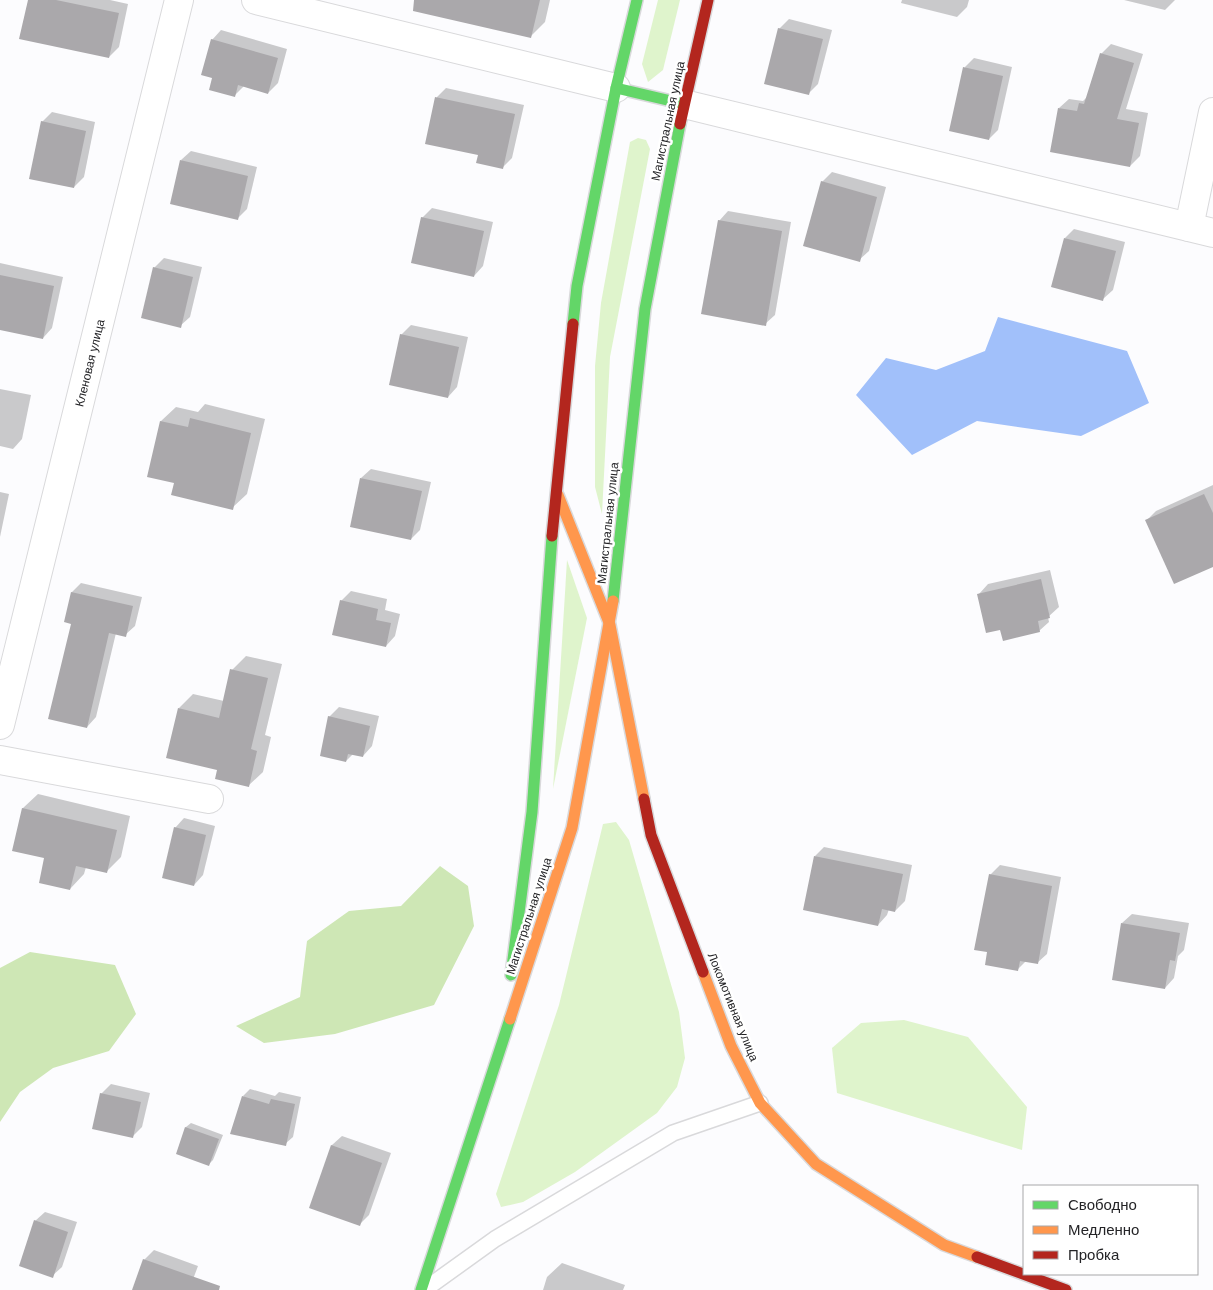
<svg xmlns="http://www.w3.org/2000/svg" width="1213" height="1290" font-family="Helvetica,sans-serif">
<style>
.green{fill:#dff4cc}
.forest{fill:#cee7b5}
.water{fill:#a1c0fa}
.shadow{fill:#0003}
.building{fill:#aaa8ab}
.lines{fill:none;stroke-linecap:round;stroke-linejoin:round}
.lane-casing{stroke:#d9d9db;stroke-width:18}
.street-casing{stroke:#d9d9db;stroke-width:30}
.fast-casing{stroke:#d9d9db;stroke-width:14}
.slow-casing{stroke:#d9d9db;stroke-width:14}
.jam-casing{stroke:#d9d9db;stroke-width:14}
.lane{stroke:#fff;stroke-width:15}
.street{stroke:#fff;stroke-width:28}
.fast{stroke:#63d668;stroke-width:11}
.slow{stroke:#ff974d;stroke-width:11}
.jam{stroke:#b3261e;stroke-width:11}
.labels{text-anchor:middle;stroke-width:5;stroke-linejoin:round;paint-order:stroke}
.street-label{font-size:12px;fill:#242427;stroke:#fff}
</style>
<rect width="100%" height="100%" fill="#fcfcfe"/>
<g class="green">
<path d="M 658,0 L 680,0 L 663,70 L 648,82 L 642,64 Z"/>
<path d="M 638,138 L 646,140 L 650,149 L 610,357 L 602,514 L 595,487 L 595,366 L 601,303 L 630,142 Z"/>
<path d="M 567,560 L 587,618 L 553,789 Z"/>
<path d="M 616,822 L 629,840 L 679,1012 L 685,1058 L 677,1087 L 657,1113 L 575,1172 L 523,1202 L 501,1207 L 496,1194 L 559,1005 L 603,824 Z"/>
<path d="M 904,1020 L 968,1037 L 1027,1107 L 1022,1150 L 837,1093 L 832,1048 L 861,1023 Z"/>
</g>
<g class="forest">
<path d="M 440,866 L 468,886 L 474,926 L 434,1005 L 335,1034 L 264,1043 L 236,1026 L 300,997 L 307,941 L 349,911 L 401,906 Z"/>
<path d="M 30,952 L 115,965 L 136,1014 L 109,1051 L 53,1068 L 20,1092 L 0,1122 L 0,968 Z"/>
</g>
<path class="water" d="M 998,317 L 1127,351 L 1149,403 L 1081,436 L 977,421 L 912,455 L 856,395 L 886,358 L 936,370 L 985,351 Z"/>
<g class="shadow">
<path d="M 29,0 L 110,0 L 128,4 L 119,47 L 109,57 Z"/>
<path d="M 440,0 L 550,0 L 545,22 L 531,36 Z"/>
<path d="M 902,0 L 969,0 L 967,7 L 957,17 L 901,3 Z"/>
<path d="M 1124,0 L 1175,0 L 1165,10 Z"/>
<path d="M 789,19 L 832,30 L 818,84 L 808,94 L 779,29 Z"/>
<path d="M 221,30 L 287,49 L 278,83 L 268,93 L 244,86 L 234,96 L 214,77 L 212,40 Z"/>
<path d="M 1111,44 L 1143,54 L 1126,109 L 1148,113 L 1140,156 L 1130,166 L 1059,108 L 1069,99 L 1083,101 L 1088,96 L 1101,54 Z"/>
<path d="M 974,58 L 1012,67 L 998,130 L 989,139 L 965,67 Z"/>
<path d="M 446,88 L 524,105 L 512,158 L 503,167 L 479,154 L 427,143 L 437,97 Z"/>
<path d="M 52,112 L 95,122 L 84,177 L 74,187 L 42,122 Z"/>
<path d="M 191,151 L 257,167 L 247,209 L 237,219 L 181,160 Z"/>
<path d="M 832,172 L 886,187 L 869,251 L 859,260 L 822,182 Z"/>
<path d="M 432,208 L 493,222 L 483,266 L 474,276 L 422,218 Z"/>
<path d="M 728,211 L 791,222 L 775,315 L 765,324 L 719,221 Z"/>
<path d="M 1074,229 L 1125,242 L 1113,290 L 1103,299 L 1065,238 Z"/>
<path d="M 164,258 L 202,267 L 190,317 L 180,326 L 154,268 Z"/>
<path d="M 0,263 L 63,277 L 52,328 L 43,338 L 0,329 Z"/>
<path d="M 411,325 L 468,337 L 457,387 L 448,397 L 401,335 Z"/>
<path d="M 0,389 L 31,395 L 22,439 L 13,449 L 0,446 Z"/>
<path d="M 205,404 L 265,419 L 247,494 L 232,508 L 175,482 L 148,476 L 161,421 L 176,407 L 198,412 Z"/>
<path d="M 371,469 L 431,482 L 420,530 L 411,539 L 361,478 Z"/>
<path d="M 1213,485 L 1213,565 L 1146,521 L 1156,511 Z"/>
<path d="M 0,492 L 9,494 L 0,537 Z"/>
<path d="M 1050,570 L 1059,607 L 1048,617 L 1049,622 L 1039,631 L 1001,628 L 979,594 L 988,584 Z"/>
<path d="M 81,583 L 142,597 L 135,626 L 125,635 L 116,633 L 96,717 L 87,727 L 72,623 L 72,592 Z"/>
<path d="M 351,591 L 387,599 L 385,610 L 400,614 L 395,636 L 386,646 L 341,601 Z"/>
<path d="M 246,656 L 282,664 L 265,735 L 271,737 L 263,772 L 248,786 L 218,769 L 179,708 L 193,694 L 224,701 L 232,670 Z"/>
<path d="M 339,707 L 379,716 L 372,746 L 363,756 L 353,754 L 346,761 L 329,717 Z"/>
<path d="M 38,794 L 130,816 L 121,857 L 106,872 L 86,867 L 84,874 L 70,889 L 46,857 L 14,850 L 23,808 Z"/>
<path d="M 184,818 L 215,826 L 203,875 L 194,885 L 175,828 Z"/>
<path d="M 824,847 L 912,865 L 905,901 L 895,911 L 889,909 L 887,915 L 878,925 L 815,856 Z"/>
<path d="M 1000,865 L 1061,877 L 1047,954 L 1037,963 L 1026,961 L 1017,970 L 989,951 L 990,875 Z"/>
<path d="M 1132,914 L 1189,923 L 1184,950 L 1178,956 L 1174,978 L 1165,988 L 1122,923 Z"/>
<path d="M 111,1084 L 150,1093 L 142,1127 L 132,1137 L 101,1094 Z"/>
<path d="M 250,1089 L 275,1096 L 279,1092 L 301,1097 L 293,1137 L 285,1144 L 243,1096 Z"/>
<path d="M 191,1123 L 223,1135 L 213,1160 L 208,1165 L 177,1153 L 186,1127 Z"/>
<path d="M 342,1136 L 391,1153 L 369,1215 L 360,1224 L 311,1207 L 332,1145 Z"/>
<path d="M 45,1212 L 77,1222 L 62,1267 L 52,1276 L 35,1221 Z"/>
<path d="M 154,1250 L 198,1266 L 189,1290 L 134,1290 L 144,1260 Z"/>
<path d="M 562,1263 L 625,1285 L 623,1290 L 543,1290 L 547,1277 Z"/>
</g>
<g class="building">
<path d="M 28,0 L 56,0 L 119,13 L 109,58 L 19,39 Z"/>
<path d="M 414,0 L 540,0 L 531,38 L 413,11 Z"/>
<path d="M 778,28 L 823,39 L 809,95 L 764,84 Z"/>
<path d="M 211,39 L 278,58 L 268,94 L 238,85 L 235,97 L 209,90 L 212,78 L 201,75 Z"/>
<path d="M 1100,53 L 1134,63 L 1117,119 L 1139,123 L 1130,167 L 1050,152 L 1058,108 L 1077,111 L 1079,103 L 1084,104 Z"/>
<path d="M 963,67 L 1003,76 L 989,140 L 949,131 Z"/>
<path d="M 435,97 L 515,114 L 503,169 L 476,163 L 478,155 L 425,144 Z"/>
<path d="M 41,121 L 86,131 L 74,188 L 29,179 Z"/>
<path d="M 180,160 L 248,176 L 238,220 L 170,204 Z"/>
<path d="M 821,181 L 877,197 L 860,262 L 803,246 Z"/>
<path d="M 421,217 L 484,231 L 474,277 L 411,263 Z"/>
<path d="M 718,220 L 782,231 L 766,326 L 701,314 Z"/>
<path d="M 1064,238 L 1116,251 L 1103,301 L 1051,287 Z"/>
<path d="M 153,267 L 193,277 L 181,328 L 141,318 Z"/>
<path d="M 0,275 L 54,286 L 43,339 L 0,330 Z"/>
<path d="M 400,334 L 459,347 L 448,398 L 389,385 Z"/>
<path d="M 190,418 L 251,433 L 233,510 L 171,495 L 174,483 L 147,477 L 160,421 L 188,427 Z"/>
<path d="M 360,478 L 422,491 L 411,540 L 350,527 Z"/>
<path d="M 1204,494 L 1213,513 L 1213,567 L 1174,584 L 1145,520 Z"/>
<path d="M 1041,579 L 1050,618 L 1038,621 L 1040,632 L 1003,641 L 1000,630 L 986,633 L 977,594 Z"/>
<path d="M 71,592 L 133,606 L 126,637 L 109,633 L 87,728 L 48,719 L 71,624 L 64,622 Z"/>
<path d="M 340,600 L 378,609 L 376,620 L 391,623 L 386,647 L 332,635 Z"/>
<path d="M 230,669 L 268,678 L 251,749 L 257,751 L 249,787 L 215,779 L 217,770 L 166,758 L 178,708 L 219,718 Z"/>
<path d="M 328,716 L 370,726 L 363,757 L 348,754 L 346,762 L 320,756 Z"/>
<path d="M 22,808 L 117,830 L 107,873 L 76,866 L 70,890 L 39,883 L 44,858 L 12,851 Z"/>
<path d="M 174,827 L 206,835 L 194,886 L 162,878 Z"/>
<path d="M 814,856 L 903,874 L 895,912 L 882,909 L 878,926 L 803,910 Z"/>
<path d="M 989,874 L 1052,886 L 1038,964 L 1020,961 L 1018,971 L 985,965 L 987,952 L 974,950 Z"/>
<path d="M 1121,923 L 1180,933 L 1175,961 L 1170,960 L 1165,989 L 1112,980 Z"/>
<path d="M 100,1093 L 141,1102 L 133,1138 L 92,1129 Z"/>
<path d="M 242,1096 L 269,1104 L 271,1099 L 295,1104 L 286,1146 L 230,1134 Z"/>
<path d="M 185,1127 L 219,1139 L 209,1166 L 176,1154 Z"/>
<path d="M 331,1145 L 382,1163 L 360,1226 L 309,1208 Z"/>
<path d="M 34,1220 L 68,1232 L 53,1278 L 19,1266 Z"/>
<path d="M 143,1259 L 220,1286 L 219,1290 L 132,1290 Z"/>
</g>
<g class="lines">
<g class="lane-casing">
<path id="lane" d="M 424,1290 L 495,1239 L 673,1133 L 760,1103"/>
</g>
<g class="street-casing">
<g id="street">
<path d="M 256,0 L 616,88"/>
<path d="M 684,104 L 1213,233"/>
<path d="M 1189,227 L 1213,112"/>
<path d="M 0,725 L 179,0"/>
<path d="M 0,760 L 209,799"/>
</g>
</g>
<g class="fast-casing">
<g id="fast">
<path d="M 616,88 L 684,104"/>
<path d="M 573,324 L 577,286 L 616,88 L 637,0"/>
<path d="M 613,601 L 645,309 L 680,124"/>
<path d="M 511,975 L 532,812 L 552,536"/>
<path d="M 421,1290 L 510,1019"/>
</g>
</g>
<g class="slow-casing">
<g id="slow">
<path d="M 558,495 L 610,625 L 644,799"/>
<path d="M 703,972 L 731,1046 L 760,1103 L 816,1164 L 944,1245 L 977,1257"/>
<path d="M 510,1019 L 572,828 L 613,601"/>
</g>
</g>
<g class="jam-casing">
<g id="jam">
<path d="M 680,124 L 708,0"/>
<path d="M 552,536 L 573,324"/>
<path d="M 644,799 L 651,835 L 703,972"/>
<path d="M 977,1257 L 1066,1290"/>
</g>
</g>
<use href="#lane" class="lane"/>
<use href="#street" class="street"/>
<use href="#fast" class="fast"/>
<use href="#slow" class="slow"/>
<use href="#jam" class="jam"/>
</g>
<g class="labels">
<g class="street-label">
<text transform="translate(668 121) rotate(-78)" y="4">Магистральная улица</text>
<text transform="translate(90 363) rotate(-76)" y="4">Кленовая улица</text>
<text transform="translate(608 523) rotate(-84)" y="4">Магистральная улица</text>
<text transform="translate(529 916) rotate(-72)" y="4">Магистральная улица</text>
<text transform="translate(733 1007) rotate(68)" y="4">Локомотивная улица</text>
</g>
</g>
<rect x="1023" y="1185" width="175" height="90" fill="#ffffff" stroke="#a7a7a9"/>
<rect x="1033" y="1201" width="25" height="8" fill="#63d668" stroke="#a7a7a9"/>
<text x="1068" y="1210" font-size="15" fill="#242427">Свободно</text>
<rect x="1033" y="1226" width="25" height="8" fill="#ff974d" stroke="#a7a7a9"/>
<text x="1068" y="1235" font-size="15" fill="#242427">Медленно</text>
<rect x="1033" y="1251" width="25" height="8" fill="#b3261e" stroke="#a7a7a9"/>
<text x="1068" y="1260" font-size="15" fill="#242427">Пробка</text>
</svg>
